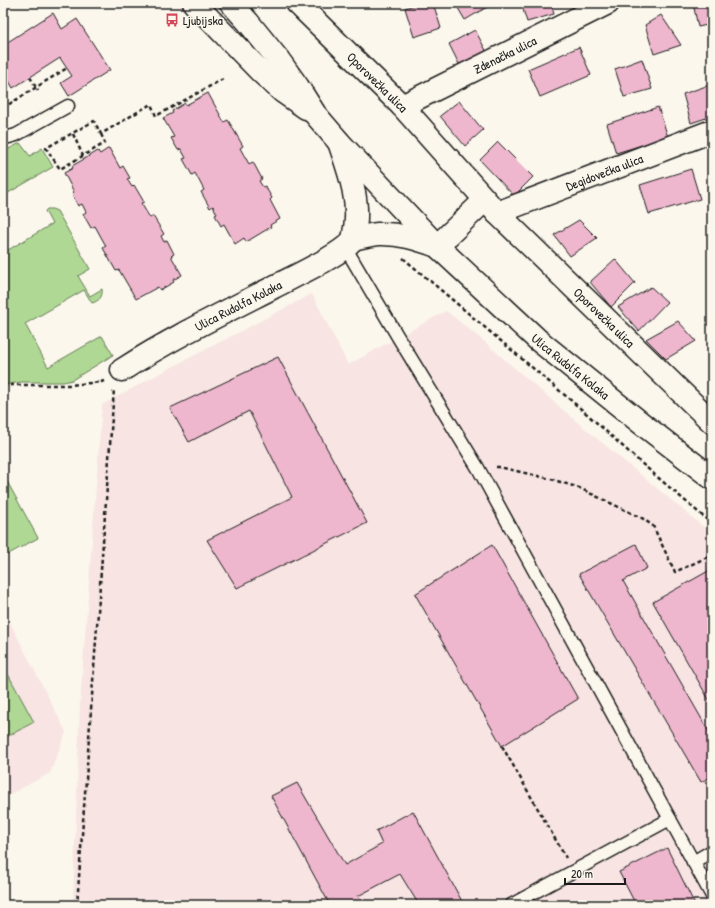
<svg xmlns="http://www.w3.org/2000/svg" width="715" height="908" font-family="'Patrick Hand',sans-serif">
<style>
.built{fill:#f7e4e3}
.green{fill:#afd894;stroke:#667a58}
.building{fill:#eeb7ce;stroke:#1c1c1c}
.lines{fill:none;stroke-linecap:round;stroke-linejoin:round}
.service-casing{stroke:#1c1c1c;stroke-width:15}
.minor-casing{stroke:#1c1c1c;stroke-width:25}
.secondary-casing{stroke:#1c1c1c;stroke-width:25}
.path{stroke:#1c1c1c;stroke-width:2.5;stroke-dasharray:4 3;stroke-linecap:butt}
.service{stroke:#fbf7ec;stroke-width:12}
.minor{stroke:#fbf7ec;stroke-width:22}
.secondary{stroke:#fbf7ec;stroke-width:22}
.labels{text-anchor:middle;stroke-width:3;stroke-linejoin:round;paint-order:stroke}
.poi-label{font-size:13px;fill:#1c1c1c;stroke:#fbf7ec;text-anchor:start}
.street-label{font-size:13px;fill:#1c1c1c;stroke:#fbf7ec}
</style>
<rect width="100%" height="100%" fill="#fbf7ec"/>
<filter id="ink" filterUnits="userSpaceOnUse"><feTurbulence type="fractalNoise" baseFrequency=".025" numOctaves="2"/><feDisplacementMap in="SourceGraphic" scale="8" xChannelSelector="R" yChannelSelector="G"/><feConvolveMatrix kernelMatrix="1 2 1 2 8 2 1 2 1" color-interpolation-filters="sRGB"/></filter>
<g filter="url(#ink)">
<g class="built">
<path d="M 312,294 L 348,365 L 446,311 L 481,339 L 577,422 L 712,534 L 712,905 L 73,905 L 80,704 L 102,405 L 157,375 Z"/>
<path d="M 3,609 L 66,732 L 50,773 L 3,798 Z"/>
</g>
<g class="green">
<path d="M 20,143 L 30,156 L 42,148 L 53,167 L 3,196 L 3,152 Z"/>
<path d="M 47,209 L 52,209 L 57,211 L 90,269 L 78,276 L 90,296 L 102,289 C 103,297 99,301 92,303 L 84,290 L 25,324 L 48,367 L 102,336 L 113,355 L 72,380 L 64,382 L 22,382 L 3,385 L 3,253 L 52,224 L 45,211 Z"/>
<path d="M 3,474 L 38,538 L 3,557 Z"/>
<path d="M 3,665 L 34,722 L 3,739 Z"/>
</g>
<g class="building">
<path d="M 419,3 L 433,3 L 441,28 L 414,37 L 405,8 Z"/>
<path d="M 455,3 L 494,3 L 465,20 Z"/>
<path d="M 521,3 L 551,3 L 554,14 L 527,22 Z"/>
<path d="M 693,3 L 712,3 L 712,24 L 698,27 Z"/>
<path d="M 53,13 L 62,29 L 77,19 L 110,70 L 69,96 L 61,83 L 72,76 L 60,58 L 13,88 L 3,71 L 3,45 Z"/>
<path d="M 661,15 L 681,45 L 654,54 L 645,25 Z"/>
<path d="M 475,30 L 489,56 L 462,70 L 449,44 Z"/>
<path d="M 579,47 L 591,75 L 540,97 L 528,69 Z"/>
<path d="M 642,59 L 652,89 L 624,97 L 615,69 Z"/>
<path d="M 712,84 L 712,116 L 691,123 L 683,94 Z"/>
<path d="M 208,93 L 224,122 L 228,120 L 243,146 L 240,148 L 249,164 L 253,162 L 262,179 L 259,181 L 263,187 L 265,186 L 272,198 L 270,200 L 280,219 L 270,225 L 271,227 L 246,242 L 244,238 L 235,244 L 224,224 L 221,226 L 215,215 L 217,214 L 213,206 L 210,208 L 201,192 L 204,190 L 195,173 L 192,175 L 183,159 L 186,158 L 181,149 L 178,150 L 171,138 L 174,137 L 163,118 L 173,113 L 172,111 L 185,103 L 186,105 Z"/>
<path d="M 459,101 L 483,130 L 465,146 L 440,116 Z"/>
<path d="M 658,107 L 668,137 L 616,153 L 607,124 Z"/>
<path d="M 498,142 L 533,177 L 514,196 L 480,160 Z"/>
<path d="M 109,148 L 120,168 L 123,166 L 130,178 L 127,179 L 132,187 L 134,185 L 144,202 L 141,203 L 150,218 L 153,216 L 164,234 L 161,236 L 164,242 L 167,240 L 174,254 L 171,256 L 182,275 L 173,280 L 174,282 L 160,290 L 158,287 L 136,299 L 119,270 L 116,271 L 103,248 L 106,246 L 95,226 L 91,228 L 83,214 L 86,212 L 82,204 L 78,206 L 72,194 L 74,192 L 64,173 L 73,168 L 72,166 L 98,151 L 100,154 Z"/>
<path d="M 691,169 L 700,199 L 649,214 L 640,185 Z"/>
<path d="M 579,220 L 597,238 L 570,256 L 554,235 Z"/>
<path d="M 615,259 L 635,283 L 611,307 L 590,282 Z"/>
<path d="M 651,287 L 667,302 L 639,331 L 618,307 Z"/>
<path d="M 678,321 L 696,341 L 666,359 L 646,339 Z"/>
<path d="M 278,357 L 367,523 L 237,588 L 207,540 L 292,497 L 249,411 L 189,442 L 170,408 Z"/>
<path d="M 636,544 L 647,568 L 623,581 L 712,737 L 712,776 L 701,782 L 579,574 Z"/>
<path d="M 492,545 L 578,699 L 502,746 L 415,594 Z"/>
<path d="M 712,569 L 712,705 L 653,602 Z"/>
<path d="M 297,783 L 345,865 L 382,844 L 376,831 L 413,811 L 464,905 L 419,905 L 400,874 L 358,896 L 364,905 L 330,905 L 271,796 Z"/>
<path d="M 667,848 L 695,905 L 636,905 L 619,872 Z"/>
<path d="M 566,900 L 569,905 L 556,905 Z"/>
</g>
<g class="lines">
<g class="service-casing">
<g id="service">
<path d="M 3,136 L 9,137 L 16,135 L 68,106"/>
<path d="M 345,247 L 398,337 L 478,468 L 712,896"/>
<path d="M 693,862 L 712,851"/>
<path d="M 511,905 L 670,819"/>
</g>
</g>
<g class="minor-casing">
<g id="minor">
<path id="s1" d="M 297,3 L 402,106 L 497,213 L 712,422"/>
<path id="s2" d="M 402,106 L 608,3"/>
<path id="s3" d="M 497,213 L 712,131"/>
<path d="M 353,239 C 361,237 370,235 378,234 C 399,233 418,239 437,246 L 485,200"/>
<path id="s4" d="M 122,370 C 170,339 221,314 272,288 C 290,278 343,255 353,239 C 354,237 354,231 355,228 C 360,199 348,169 339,142"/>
</g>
</g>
<g class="secondary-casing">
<g id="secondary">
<path d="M 194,3 L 261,72 L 283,92 L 306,108"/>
<path id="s5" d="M 231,3 L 248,22 L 278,59 L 298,87 L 315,114 L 339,142 L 437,246 L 538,340 L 641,423 L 712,478"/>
</g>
</g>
<g class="path">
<path d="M 30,77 L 38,91"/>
<path d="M 3,108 L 67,68"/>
<path d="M 73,134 L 83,156"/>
<path d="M 101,134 L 105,143 L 60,169 L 46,148 L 94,121 L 101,134 L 151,104 L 156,116 L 223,79"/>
<path d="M 403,258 L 587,414 L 640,462 L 712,524"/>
<path d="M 3,386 L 12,385 L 70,385 L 101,382 L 104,381"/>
<path d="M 496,467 L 499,467 L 551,479 L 579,488 L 642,518 L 653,526 L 675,572 L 712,555"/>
<path d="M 502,746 L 566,858"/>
<path d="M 77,905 L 114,389"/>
</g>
<use href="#service" class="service"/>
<use href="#minor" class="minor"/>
<use href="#secondary" class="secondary"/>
</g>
</g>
<defs>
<g id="bus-bare" transform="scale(1.08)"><path d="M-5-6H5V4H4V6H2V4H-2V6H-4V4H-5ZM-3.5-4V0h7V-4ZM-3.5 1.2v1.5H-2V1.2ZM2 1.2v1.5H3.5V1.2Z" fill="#d1495b" stroke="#fbf7ec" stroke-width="2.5" paint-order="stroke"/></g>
</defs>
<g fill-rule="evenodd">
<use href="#bus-bare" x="172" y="20"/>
</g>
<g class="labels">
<g class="poi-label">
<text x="183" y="25">Ljubijska</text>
</g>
<g class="street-label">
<text dy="5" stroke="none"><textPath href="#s2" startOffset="115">Zdenačka ulica</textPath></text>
<text dy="5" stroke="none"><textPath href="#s1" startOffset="113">Oporovečka ulica</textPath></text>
<text dy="5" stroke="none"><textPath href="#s3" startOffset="115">Degidovečka ulica</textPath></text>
<text dy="5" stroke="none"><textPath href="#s4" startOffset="133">Ulica Rudolfa Kolaka</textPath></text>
<text dy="5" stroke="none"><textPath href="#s1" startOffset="440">Oporovečka ulica</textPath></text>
<text dy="5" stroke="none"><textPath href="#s5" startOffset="499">Ulica Rudolfa Kolaka</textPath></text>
</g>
</g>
<rect width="715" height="908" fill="none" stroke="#fbf7ec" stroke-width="16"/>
<rect x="8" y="8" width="699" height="892" fill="none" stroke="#1c1c1c" stroke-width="1.5" filter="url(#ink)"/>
<path d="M565 878v6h60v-6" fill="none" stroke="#1c1c1c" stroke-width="2"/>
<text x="571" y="878" font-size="12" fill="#1c1c1c" stroke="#fbf7ec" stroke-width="3" paint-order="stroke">20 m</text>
</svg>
